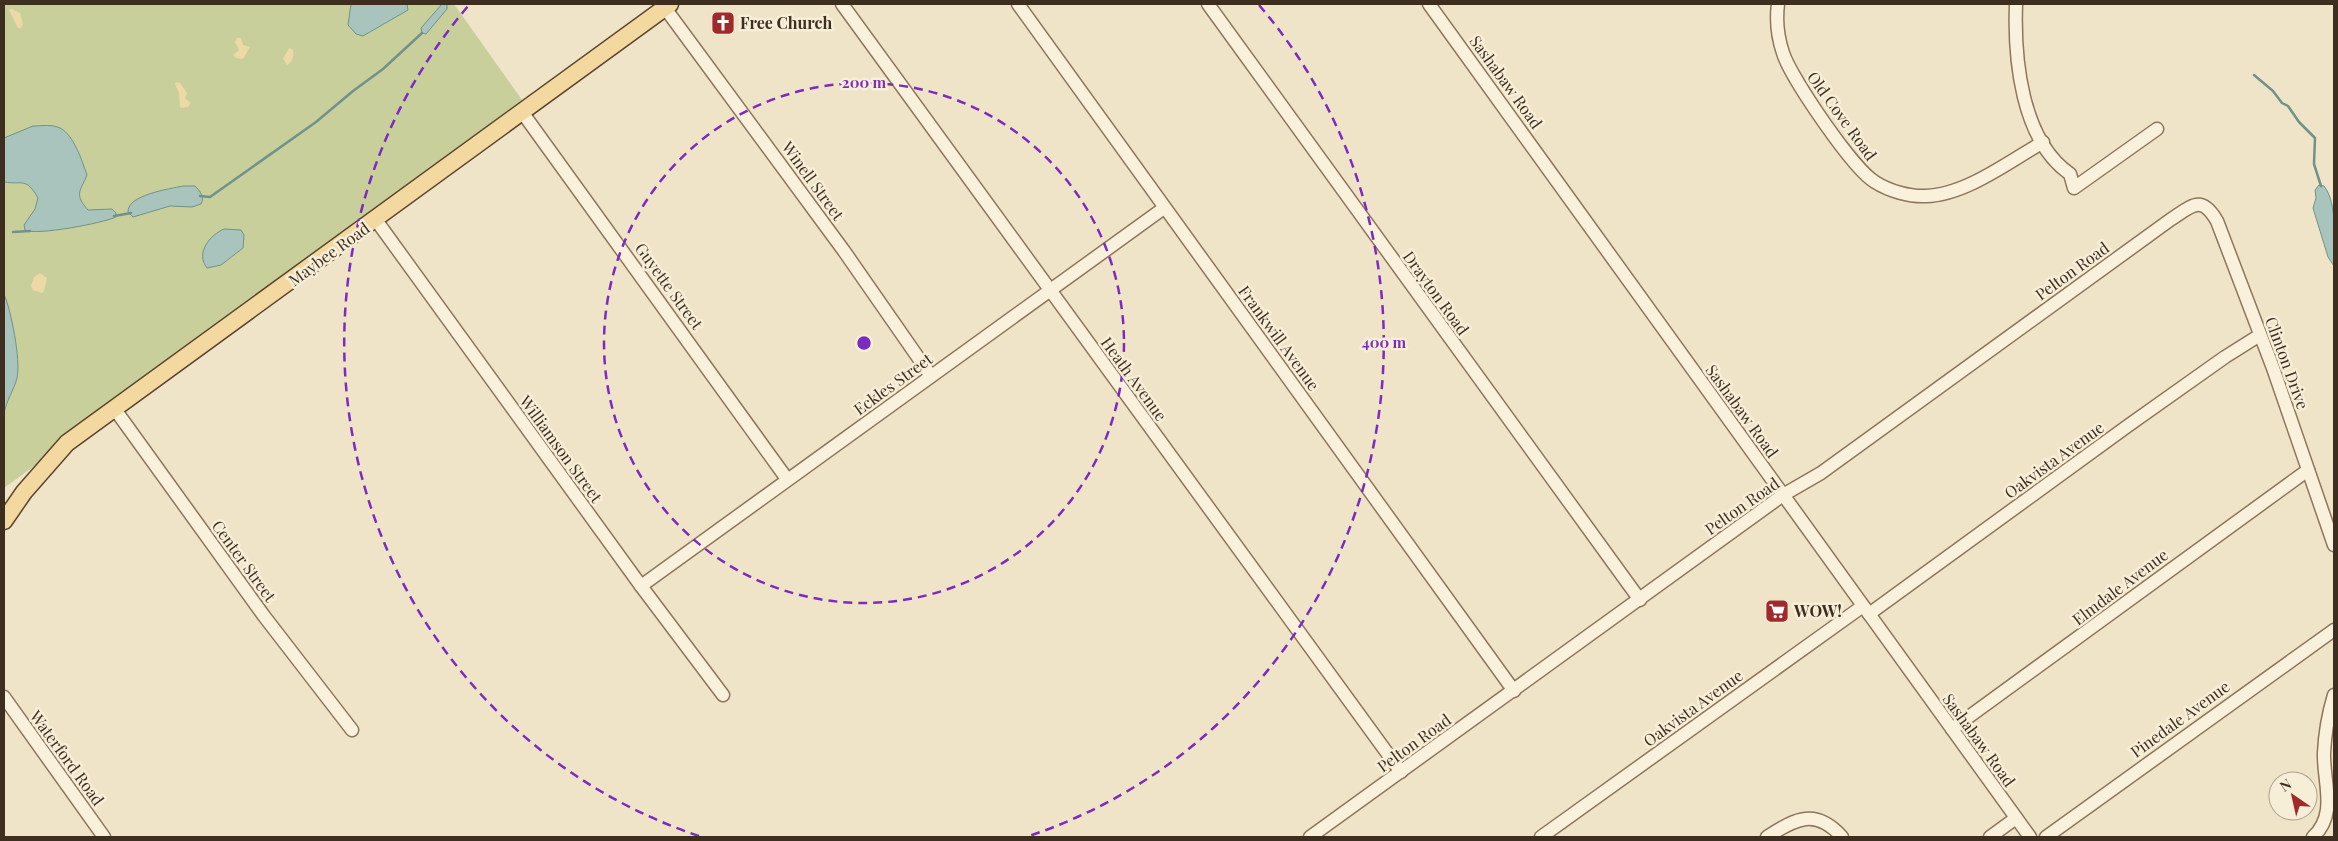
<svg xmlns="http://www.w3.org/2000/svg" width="2338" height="841" font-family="'Playfair Display',serif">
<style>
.green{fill:#c9cf9b}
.sand{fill:#ecd9a5}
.water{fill:#a9c4bc;stroke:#6f938a}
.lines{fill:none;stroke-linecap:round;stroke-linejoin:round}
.stream{stroke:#6f938a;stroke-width:2.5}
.minor-casing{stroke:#8d765c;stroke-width:15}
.major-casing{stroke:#5b4430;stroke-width:19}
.minor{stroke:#faf1dc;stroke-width:12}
.major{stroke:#f3d9a0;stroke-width:16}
.ring{fill:none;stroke:#7b2cbf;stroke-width:2.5;stroke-dasharray:9 6}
.labels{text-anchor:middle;stroke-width:5;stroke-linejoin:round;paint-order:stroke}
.poi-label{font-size:16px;font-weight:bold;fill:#3d2e20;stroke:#f7eed8;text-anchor:start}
.street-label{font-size:16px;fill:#3d2e20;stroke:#f7eed8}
.centre{fill:#7b2cbf;stroke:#f7eed8;stroke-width:2.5}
.ring-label{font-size:15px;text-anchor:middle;font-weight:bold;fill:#7b2cbf;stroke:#f7eed8;stroke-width:5;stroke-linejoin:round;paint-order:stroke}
</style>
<rect width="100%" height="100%" fill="#f0e4c8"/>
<path class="green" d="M 4,4 L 454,4 L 527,107 L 4,488 Z"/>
<g class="sand">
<path d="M 12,9 L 20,13 L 23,24 L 21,28 L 18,28 L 9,10 Z"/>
<path d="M 237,38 L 241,38 L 243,45 L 250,47 L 243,59 L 236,58 L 233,55 L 239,50 L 235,42 Z"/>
<path d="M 289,48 L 293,50 C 294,55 293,62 287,65 L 283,59 Z"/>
<path d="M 176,82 L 180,83 L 187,93 L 185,98 L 191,103 L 188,107 L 182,108 L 180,107 L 179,93 L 175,84 Z"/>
<path d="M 40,273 L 47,278 L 44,291 L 42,293 L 33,290 L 31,286 L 34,277 Z"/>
</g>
<g class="water">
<path d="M 351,4 L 407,4 L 408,10 L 363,36 L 356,34 L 348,25 Z"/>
<path d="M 442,4 L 447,4 L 447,9 L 426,34 L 422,33 L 421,28 Z"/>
<path d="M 33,126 C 41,126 52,124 60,128 C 74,135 82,161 87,175 C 80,192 74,194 88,210 L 112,209 L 116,213 L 116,217 C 103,223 36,236 25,230 L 24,225 L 35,209 L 38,198 C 26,177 23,185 4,182 L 4,138 Z"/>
<path d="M 2319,185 L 2324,186 C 2338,203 2334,244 2334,266 L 2328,257 L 2313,208 L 2316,198 L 2315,190 Z"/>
<path d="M 183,186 L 195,186 C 200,191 205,197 201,204 L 192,207 L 170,206 L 133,217 L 128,212 C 127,195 169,189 183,186 Z"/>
<path d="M 224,229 L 241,230 L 244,235 L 243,248 L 221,265 L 207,268 C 195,253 210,235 224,229 Z"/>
<path d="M 4,294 C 11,310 21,360 17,378 C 14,390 6,401 4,414 Z"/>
</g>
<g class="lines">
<g class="stream">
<path d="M 2254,75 L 2273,91 L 2282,103 L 2288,106 L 2299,122 L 2315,138 L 2314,164 L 2321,186"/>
<path d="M 200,196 L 210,197 L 316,122 L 353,91 L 383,69 L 422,33"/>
<path d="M 114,216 L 131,213"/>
<path d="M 13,232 L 30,231"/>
</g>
<g class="minor-casing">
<g id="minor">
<path d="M 842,4 L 1401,772"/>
<path d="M 1018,4 L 1514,691"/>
<path d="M 1208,4 L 1640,600"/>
<path d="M 1429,4 L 2030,837"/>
<path d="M 1778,4 C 1776,19 1778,38 1783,53 C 1791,78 1853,169 1875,182 C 1889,191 1910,197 1926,196 C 1965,195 2009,162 2043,142"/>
<path d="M 2016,4 C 2014,58 2021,140 2070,174 L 2074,188 L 2157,129"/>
<path d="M 665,8 L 844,251 L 931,376"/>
<path d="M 522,112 L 787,479"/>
<path d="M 376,220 L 641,586 L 723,695"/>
<path d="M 114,408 L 264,616 L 352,730"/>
<path d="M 641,586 L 1164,208"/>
<path d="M 1869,614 L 2129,425 L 2225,357 L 2260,335"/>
<path d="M 4,697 L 104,837"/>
<path d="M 1952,729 L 2308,470"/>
<path d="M 1310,837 L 1783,495 L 1821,473 L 2170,220 C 2192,206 2201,194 2217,221 L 2273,368 L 2334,545"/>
<path d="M 1541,837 L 1863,606"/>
<path d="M 1767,837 C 1796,818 1816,808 1842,837"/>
<path d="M 1990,837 L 2016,818"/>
<path d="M 2046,837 L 2334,630"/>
<path d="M 2313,837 C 2338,814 2323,782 2324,753 C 2325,732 2328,715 2334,695"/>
</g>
</g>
<g class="major-casing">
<path id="major" d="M 4,521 L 24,492 L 67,443 L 670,4"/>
</g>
<use href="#minor" class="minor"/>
<use href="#major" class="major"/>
</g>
<g class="ring">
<circle cx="864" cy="343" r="260"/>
<path d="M699 836A520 520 0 0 1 469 5M1259 5A520 520 0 0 1 1029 836"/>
</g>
<defs>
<g id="church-square" transform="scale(1.25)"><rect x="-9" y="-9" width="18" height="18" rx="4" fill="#9e2a2b" stroke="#f7eed8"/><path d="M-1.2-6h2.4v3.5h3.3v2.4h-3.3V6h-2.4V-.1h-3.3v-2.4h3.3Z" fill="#fff"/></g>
<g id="supermarket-square" transform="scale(1.25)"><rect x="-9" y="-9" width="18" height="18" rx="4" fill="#9e2a2b" stroke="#f7eed8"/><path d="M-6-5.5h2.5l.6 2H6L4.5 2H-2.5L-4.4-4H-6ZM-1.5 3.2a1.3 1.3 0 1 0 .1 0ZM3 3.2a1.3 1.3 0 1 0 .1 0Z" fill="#fff"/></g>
</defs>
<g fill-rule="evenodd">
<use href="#church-square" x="723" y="23"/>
<use href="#supermarket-square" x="1777" y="611"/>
</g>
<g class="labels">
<g class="poi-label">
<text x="740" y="29">Free Church</text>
<text x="1794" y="617">WOW!</text>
</g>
<g class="street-label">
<text transform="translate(1506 82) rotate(54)" y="6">Sashabaw Road</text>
<text transform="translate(1842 116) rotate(54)" y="6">Old Cove Road</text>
<text transform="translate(813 181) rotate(54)" y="6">Winell Street</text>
<text transform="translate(329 254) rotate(-36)" y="6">Maybee Road</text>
<text transform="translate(2072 271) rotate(-36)" y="6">Pelton Road</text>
<text transform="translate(669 286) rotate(54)" y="6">Guyette Street</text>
<text transform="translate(1436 293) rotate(54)" y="6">Drayton Road</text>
<text transform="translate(1279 338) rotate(54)" y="6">Frankwill Avenue</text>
<text transform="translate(2287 363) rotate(70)" y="6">Clinton Drive</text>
<text transform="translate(1134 379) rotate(54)" y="6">Heath Avenue</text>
<text transform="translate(893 384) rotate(-36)" y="6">Eckles Street</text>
<text transform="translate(1742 411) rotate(54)" y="6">Sashabaw Road</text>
<text transform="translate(561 449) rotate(54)" y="6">Williamson Street</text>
<text transform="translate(2054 460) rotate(-36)" y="6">Oakvista Avenue</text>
<text transform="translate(1742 506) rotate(-35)" y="6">Pelton Road</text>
<text transform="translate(244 561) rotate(54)" y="6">Center Street</text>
<text transform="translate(2120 587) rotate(-37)" y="6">Elmdale Avenue</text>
<text transform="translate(1693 708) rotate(-36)" y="6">Oakvista Avenue</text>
<text transform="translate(2180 719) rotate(-36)" y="6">Pinedale Avenue</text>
<text transform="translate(1979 740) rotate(54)" y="6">Sashabaw Road</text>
<text transform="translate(1414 743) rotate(-36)" y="6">Pelton Road</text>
<text transform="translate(67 758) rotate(54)" y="6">Waterford Road</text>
</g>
</g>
<circle cx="864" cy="343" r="8" class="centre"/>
<g class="ring-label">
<text x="864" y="88">200 m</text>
<text x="1384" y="348">400 m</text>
</g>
<rect width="2338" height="841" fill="none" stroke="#3d2e20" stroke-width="10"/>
<g transform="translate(2293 796) rotate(326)"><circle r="24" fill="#f7eed8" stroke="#ada18e"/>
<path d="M0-4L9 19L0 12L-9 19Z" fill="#9e2a2b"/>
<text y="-8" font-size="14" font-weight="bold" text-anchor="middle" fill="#3d2e20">N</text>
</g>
</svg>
